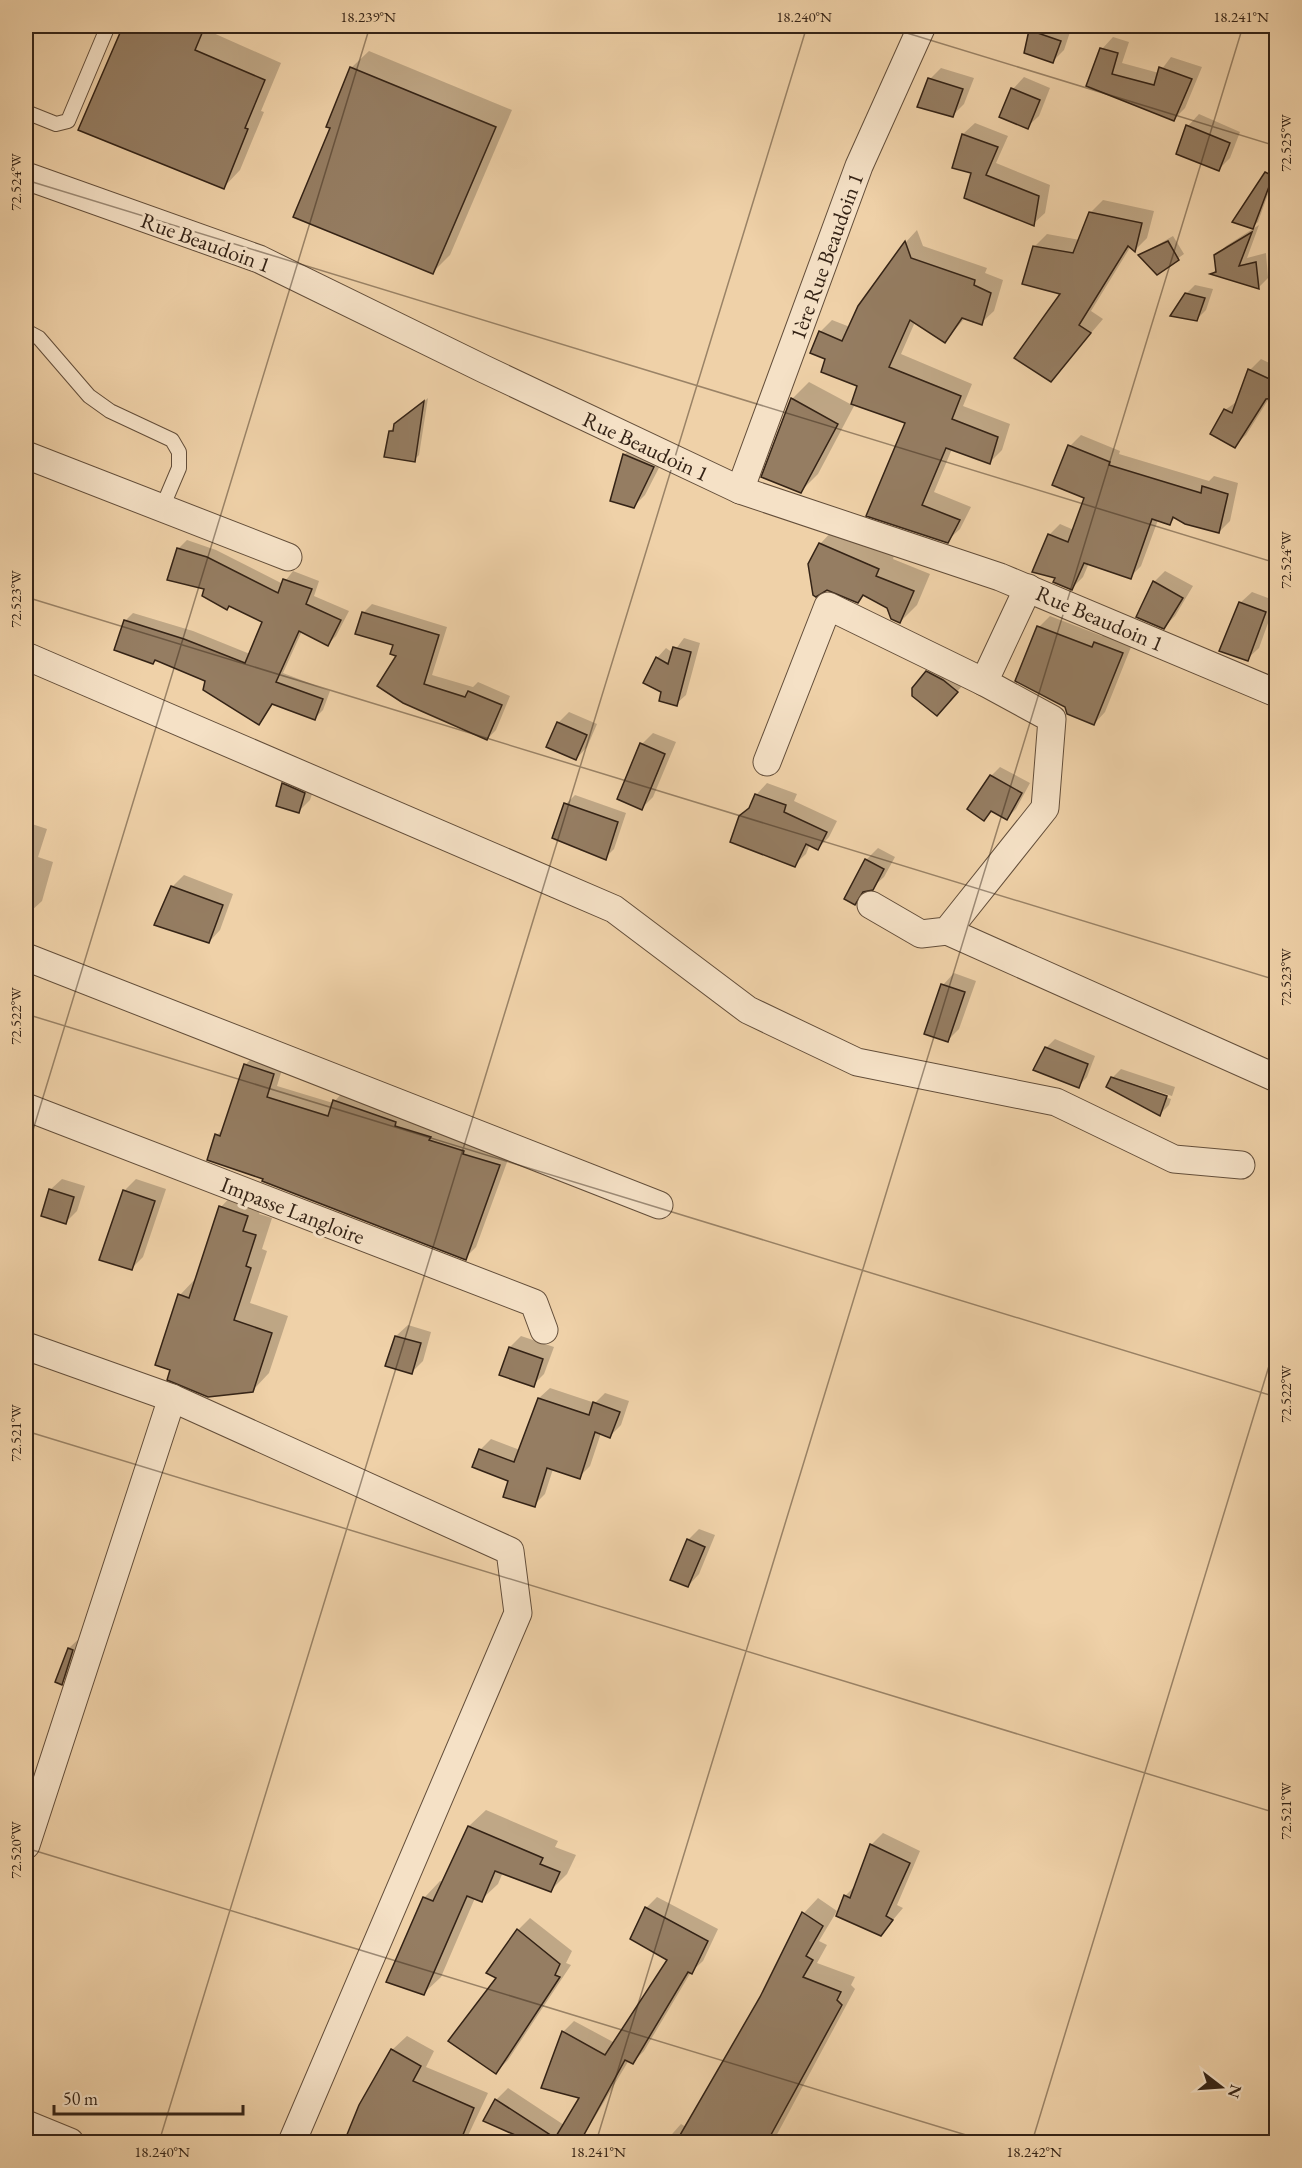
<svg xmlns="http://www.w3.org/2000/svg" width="1302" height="2168" font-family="'EB Garamond',serif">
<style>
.shadow{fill:#0003}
.building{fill:#957d62;stroke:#342316;stroke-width:1.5}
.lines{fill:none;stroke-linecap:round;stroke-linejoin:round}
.lane-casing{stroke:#634e3a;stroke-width:16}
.street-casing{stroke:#634e3a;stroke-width:29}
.lane{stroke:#f5e1c6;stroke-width:14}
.street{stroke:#f5e1c6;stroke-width:27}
.ticks{fill:none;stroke:#342316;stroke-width:1.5;stroke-opacity:0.45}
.labels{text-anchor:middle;stroke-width:6;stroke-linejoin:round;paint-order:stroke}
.street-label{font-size:22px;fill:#342316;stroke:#f5e1c6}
.neatline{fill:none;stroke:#342316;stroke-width:2}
.ticks-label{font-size:15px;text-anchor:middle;fill:#342316}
</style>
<rect width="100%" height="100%" fill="#efd1a8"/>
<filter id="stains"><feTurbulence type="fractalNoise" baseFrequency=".00333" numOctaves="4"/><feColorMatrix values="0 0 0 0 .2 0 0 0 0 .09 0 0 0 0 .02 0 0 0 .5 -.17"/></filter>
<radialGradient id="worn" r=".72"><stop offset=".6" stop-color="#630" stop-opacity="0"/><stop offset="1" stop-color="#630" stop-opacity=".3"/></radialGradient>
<g class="shadow">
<path d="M 125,26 L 214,26 L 211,32 L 281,63 L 261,111 L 264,112 L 240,170 L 223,188 L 80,129 Z"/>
<path d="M 1035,26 L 1059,26 L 1071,29 L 1064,50 L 1053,61 L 1030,31 Z"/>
<path d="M 1113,37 L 1129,42 L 1122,63 L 1159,73 L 1171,57 L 1202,67 L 1185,108 L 1174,119 L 1088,85 L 1102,49 Z"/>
<path d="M 369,51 L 512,110 L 450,255 L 433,272 L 332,128 L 351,68 Z"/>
<path d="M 941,68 L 974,78 L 964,104 L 952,116 L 930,79 Z"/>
<path d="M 1024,77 L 1050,88 L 1039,116 L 1027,127 L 1013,89 Z"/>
<path d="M 1199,114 L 1240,132 L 1230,158 L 1219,169 L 1178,154 L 1188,126 Z"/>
<path d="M 975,123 L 1008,136 L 996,163 L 1050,185 L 1045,213 L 1033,224 L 973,172 L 954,167 L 963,134 Z"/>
<path d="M 1272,168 L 1276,172 L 1258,222 L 1252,227 L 1267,173 Z"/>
<path d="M 1103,200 L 1154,211 L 1147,238 L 1135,250 L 1131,246 L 1091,311 L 1103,319 L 1051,380 L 1062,293 L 1034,247 L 1047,234 L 1080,240 L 1090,213 Z"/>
<path d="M 1259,225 L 1247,258 L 1266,253 L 1268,278 L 1259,287 L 1213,273 L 1217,268 L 1216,256 L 1226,246 Z"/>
<path d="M 917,230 L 923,246 L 987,268 L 985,273 L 1003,280 L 994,311 L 981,323 L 965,318 L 945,341 L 915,322 L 901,354 L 972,384 L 963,406 L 1010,424 L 1002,450 L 990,462 L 952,449 L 934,492 L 971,507 L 960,529 L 947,541 L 868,515 L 907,423 L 827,359 L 820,332 L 832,320 L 850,327 L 859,307 L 906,242 Z"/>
<path d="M 1173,236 L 1184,254 L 1157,273 L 1140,255 Z"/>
<path d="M 1195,285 L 1213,289 L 1206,310 L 1197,319 L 1186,294 Z"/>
<path d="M 1276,290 L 1276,328 L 1270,326 L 1273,293 Z"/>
<path d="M 1261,359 L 1276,366 L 1276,396 L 1270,397 L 1246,435 L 1234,446 L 1225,410 L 1239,400 L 1250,370 Z"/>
<path d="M 809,382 L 854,406 L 818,474 L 801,491 L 792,399 Z"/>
<path d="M 428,398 L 419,455 L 414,460 L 390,431 Z"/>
<path d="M 1081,435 L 1120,451 L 1119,454 L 1209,481 L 1214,476 L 1238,483 L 1230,521 L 1219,532 L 1176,517 L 1170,523 L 1158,520 L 1141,566 L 1130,577 L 1089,563 L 1083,577 L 1072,588 L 1057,577 L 1049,535 L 1060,524 L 1074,530 L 1085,497 L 1070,446 Z"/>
<path d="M 636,444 L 665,456 L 645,495 L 633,507 L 624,455 Z"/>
<path d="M 837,526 L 895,552 L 893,559 L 930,574 L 917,605 L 900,622 L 888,607 L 865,594 L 858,601 L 827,589 L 820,544 Z"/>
<path d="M 187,540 L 216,550 L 283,584 L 293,571 L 319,581 L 314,596 L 349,611 L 336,636 L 328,644 L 302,631 L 283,673 L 330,691 L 323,710 L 315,718 L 274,703 L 258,723 L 207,680 L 125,621 L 133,613 L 193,631 L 250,654 L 263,621 L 207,588 L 168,579 L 179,548 Z"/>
<path d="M 1165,571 L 1193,586 L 1175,616 L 1164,627 L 1154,582 Z"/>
<path d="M 1252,592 L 1276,601 L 1259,648 L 1247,659 L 1240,603 Z"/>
<path d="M 372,604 L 447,627 L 432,675 L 473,687 L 478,682 L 510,696 L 496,730 L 487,739 L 423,711 L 394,644 L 363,613 Z"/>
<path d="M 1050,616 L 1102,636 L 1106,631 L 1133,642 L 1105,712 L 1094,724 L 1039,627 Z"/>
<path d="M 684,638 L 700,643 L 686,695 L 676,704 L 663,691 L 657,658 L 666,648 L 673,653 Z"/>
<path d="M 932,667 L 962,686 L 942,709 L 927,672 Z"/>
<path d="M 569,712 L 597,724 L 587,747 L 576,759 L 558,723 Z"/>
<path d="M 653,733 L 676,742 L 653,797 L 642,808 L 642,744 Z"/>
<path d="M 1000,767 L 1030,783 L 1016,809 L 1007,818 L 993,810 L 984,819 L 991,776 Z"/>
<path d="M 295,773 L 316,782 L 310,800 L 299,811 L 284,784 Z"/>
<path d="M 767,783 L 797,794 L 794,801 L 837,821 L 829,837 L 818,848 L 810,844 L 806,854 L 794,865 L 752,806 L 756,795 Z"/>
<path d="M 575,795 L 626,813 L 614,849 L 605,858 L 579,850 L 566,804 Z"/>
<path d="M 26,822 L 47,829 L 38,857 L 53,862 L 42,901 L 30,912 L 26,911 Z"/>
<path d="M 878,848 L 895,857 L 884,877 L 855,903 L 846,898 L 866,860 Z"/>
<path d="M 184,875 L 233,894 L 220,930 L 209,942 L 156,924 L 173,886 Z"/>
<path d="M 954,973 L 976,981 L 959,1029 L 948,1040 L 943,985 Z"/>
<path d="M 1055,1039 L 1095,1056 L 1087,1077 L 1079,1086 L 1046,1048 Z"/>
<path d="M 256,1054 L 284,1063 L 277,1086 L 333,1103 L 345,1090 L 510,1154 L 476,1247 L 465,1258 L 265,1178 L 217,1135 L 224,1128 L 245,1065 Z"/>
<path d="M 1121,1069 L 1175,1087 L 1172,1096 L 1122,1080 L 1127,1084 L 1171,1099 L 1169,1105 L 1160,1114 L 1112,1078 Z"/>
<path d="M 62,1179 L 85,1186 L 77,1211 L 66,1222 L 50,1190 Z"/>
<path d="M 136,1179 L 166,1189 L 143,1257 L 131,1269 L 124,1191 Z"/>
<path d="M 238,1189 L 264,1198 L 259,1214 L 272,1218 L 262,1249 L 267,1251 L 250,1303 L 288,1316 L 269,1373 L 252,1391 L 180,1295 L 197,1277 L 221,1207 Z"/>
<path d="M 408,1325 L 431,1332 L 423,1361 L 411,1373 L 387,1365 L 396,1336 Z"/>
<path d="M 521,1336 L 554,1347 L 544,1374 L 533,1385 L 501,1374 L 510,1347 Z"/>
<path d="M 550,1388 L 595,1403 L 605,1393 L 629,1401 L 621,1425 L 610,1436 L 601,1433 L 590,1466 L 579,1477 L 553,1469 L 545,1494 L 534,1505 L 480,1450 L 491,1439 L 520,1450 L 539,1398 Z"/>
<path d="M 699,1529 L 715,1535 L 699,1574 L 688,1586 L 688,1540 Z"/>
<path d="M 81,1637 L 73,1671 L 61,1683 L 57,1681 L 69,1648 Z"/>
<path d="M 486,1810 L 558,1841 L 555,1847 L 576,1855 L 567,1874 L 550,1891 L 503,1872 L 498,1884 L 481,1900 L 475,1898 L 441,1977 L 424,1993 L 424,1898 L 440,1881 L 444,1882 L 469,1826 Z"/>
<path d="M 883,1833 L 920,1851 L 897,1905 L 903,1908 L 881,1934 L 845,1896 L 857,1884 L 872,1844 Z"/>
<path d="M 657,1897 L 718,1929 L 703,1961 L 691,1972 L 644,2051 L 633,2062 L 629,2060 L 580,2142 L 522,2142 L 522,2137 L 485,2121 L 496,2100 L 508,2088 L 564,2125 L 581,2097 L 563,2032 L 574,2021 L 615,2043 L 669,1959 L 646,1908 Z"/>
<path d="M 818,1898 L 837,1911 L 819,1941 L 827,1945 L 817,1963 L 855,1977 L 851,1985 L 855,1989 L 774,2140 L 779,2142 L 741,2142 L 694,2114 L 761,1997 L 804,1913 Z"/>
<path d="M 530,1918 L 572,1951 L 566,1963 L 571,1965 L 508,2060 L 496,2072 L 498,1978 L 518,1930 Z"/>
<path d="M 407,2036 L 434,2051 L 426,2067 L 488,2093 L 465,2142 L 356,2142 L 347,2139 L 392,2050 Z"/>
<path d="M 681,2124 L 703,2137 L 700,2142 L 665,2142 Z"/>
</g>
<g class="building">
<path d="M 123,26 L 205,26 L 195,50 L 265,80 L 245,128 L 248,129 L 224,189 L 78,130 Z"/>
<path d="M 1029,30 L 1061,41 L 1053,63 L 1024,53 Z"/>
<path d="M 1100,48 L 1118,53 L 1112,74 L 1154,85 L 1159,67 L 1192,79 L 1174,121 L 1086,86 Z"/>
<path d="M 350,67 L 496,127 L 433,274 L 293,217 L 330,128 L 326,127 Z"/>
<path d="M 928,78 L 963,89 L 953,117 L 917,107 Z"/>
<path d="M 1011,88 L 1040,100 L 1028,129 L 999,117 Z"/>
<path d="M 1186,125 L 1230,143 L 1219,171 L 1176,154 Z"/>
<path d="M 962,134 L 998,147 L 986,175 L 1039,196 L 1034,226 L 964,198 L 971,173 L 952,168 Z"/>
<path d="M 1265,172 L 1273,176 L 1253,229 L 1232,222 Z"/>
<path d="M 1089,212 L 1142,223 L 1135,252 L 1128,246 L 1079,325 L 1091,333 L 1051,382 L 1014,358 L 1060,294 L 1022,284 L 1033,246 L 1073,253 Z"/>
<path d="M 1252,232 L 1239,266 L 1256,262 L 1259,289 L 1210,274 L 1216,272 L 1214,255 Z"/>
<path d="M 905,241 L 911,258 L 975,280 L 974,285 L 991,293 L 982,325 L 962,318 L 945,343 L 910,320 L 889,367 L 961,396 L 952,419 L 998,437 L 990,464 L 946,448 L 922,505 L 960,520 L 948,543 L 866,516 L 905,423 L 851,404 L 857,386 L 821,372 L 825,359 L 810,353 L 819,331 L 842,341 L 858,306 Z"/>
<path d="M 1168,241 L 1179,260 L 1157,275 L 1138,255 Z"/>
<path d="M 1185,293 L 1205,298 L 1197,321 L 1170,316 Z"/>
<path d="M 1248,369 L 1276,382 L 1276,398 L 1266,399 L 1235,448 L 1210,434 L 1224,409 L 1232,413 Z"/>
<path d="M 791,398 L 838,424 L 801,493 L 761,477 Z"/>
<path d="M 424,401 L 415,462 L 384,457 L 389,431 L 393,431 L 394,424 Z"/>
<path d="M 1068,445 L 1110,462 L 1109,465 L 1201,493 L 1202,486 L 1228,494 L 1219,533 L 1185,524 L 1173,517 L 1170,525 L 1152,519 L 1131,579 L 1084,563 L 1072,590 L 1053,582 L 1055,578 L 1032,572 L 1048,534 L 1068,542 L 1084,498 L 1052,485 Z"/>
<path d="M 623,454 L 654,467 L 634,508 L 610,501 Z"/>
<path d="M 819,543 L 879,569 L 876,576 L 914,591 L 900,623 L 891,619 L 887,608 L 863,595 L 858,603 L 827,590 L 816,597 L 813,595 L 808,564 Z"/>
<path d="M 177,548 L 207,557 L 278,593 L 283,579 L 312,589 L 306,604 L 341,620 L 328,646 L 299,631 L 276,682 L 323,699 L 315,720 L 272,704 L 259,725 L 203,690 L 205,681 L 155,660 L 153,664 L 114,650 L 124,620 L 184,639 L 245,663 L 262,622 L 229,606 L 227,610 L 202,596 L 204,589 L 167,580 Z"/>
<path d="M 1153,581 L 1183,598 L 1164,629 L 1136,617 Z"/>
<path d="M 1239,602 L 1266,612 L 1248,661 L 1219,651 Z"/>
<path d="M 362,612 L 439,635 L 424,684 L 465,697 L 468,691 L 502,705 L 487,740 L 403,703 L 377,686 L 396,656 L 390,654 L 393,645 L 355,634 Z"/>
<path d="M 1037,626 L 1092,647 L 1094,642 L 1123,653 L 1094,725 L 1067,714 L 1065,707 L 1015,681 Z"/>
<path d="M 673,647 L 691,652 L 677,706 L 659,701 L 661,692 L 643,683 L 656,657 L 668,664 Z"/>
<path d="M 926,671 L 943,680 L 958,692 L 937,716 L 912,696 L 912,688 Z"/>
<path d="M 557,722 L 587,735 L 576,760 L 546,747 Z"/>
<path d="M 640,743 L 665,754 L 642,810 L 617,799 Z"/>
<path d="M 990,775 L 1022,793 L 1007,820 L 991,811 L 984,821 L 967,809 Z"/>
<path d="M 282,783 L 305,793 L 299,813 L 276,806 Z"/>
<path d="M 755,794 L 786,805 L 784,812 L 827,832 L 818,850 L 806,844 L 795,867 L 730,842 L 739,816 L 749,808 Z"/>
<path d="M 564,803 L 618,822 L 606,860 L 552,838 Z"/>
<path d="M 865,859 L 884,869 L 873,890 L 863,892 L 855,905 L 844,899 Z"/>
<path d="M 171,886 L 223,905 L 209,943 L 154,925 Z"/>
<path d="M 941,984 L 965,992 L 948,1042 L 924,1034 Z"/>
<path d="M 1045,1047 L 1088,1064 L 1079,1088 L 1033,1070 Z"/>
<path d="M 244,1064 L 274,1074 L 267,1097 L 328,1116 L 333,1100 L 396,1122 L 395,1126 L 431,1137 L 429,1140 L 464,1151 L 463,1154 L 500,1165 L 466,1260 L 262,1181 L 263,1179 L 207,1160 L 215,1134 L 220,1136 Z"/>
<path d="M 1111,1077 L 1167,1096 L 1160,1116 L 1106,1087 Z"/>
<path d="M 49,1189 L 74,1197 L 66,1224 L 41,1216 Z"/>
<path d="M 123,1190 L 155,1201 L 132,1270 L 99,1260 Z"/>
<path d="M 219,1206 L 248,1216 L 243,1231 L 256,1235 L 246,1266 L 251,1268 L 234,1320 L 272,1333 L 253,1392 L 208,1397 L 167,1380 L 170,1370 L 155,1365 L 178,1294 L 189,1298 Z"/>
<path d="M 395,1336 L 421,1343 L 412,1374 L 385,1366 Z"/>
<path d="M 509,1347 L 543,1359 L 534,1387 L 499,1375 Z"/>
<path d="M 538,1398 L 589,1415 L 593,1402 L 620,1412 L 610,1438 L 595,1432 L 580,1479 L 547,1468 L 535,1507 L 503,1497 L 508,1481 L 472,1467 L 479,1449 L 514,1462 Z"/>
<path d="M 687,1539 L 705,1547 L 688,1587 L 670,1580 Z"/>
<path d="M 68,1648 L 73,1650 L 62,1685 L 55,1682 Z"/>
<path d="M 468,1826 L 543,1858 L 540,1864 L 560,1872 L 551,1892 L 495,1871 L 482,1902 L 467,1896 L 424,1995 L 386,1982 L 423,1897 L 433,1901 Z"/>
<path d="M 870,1844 L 910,1863 L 886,1916 L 893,1920 L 881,1936 L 836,1916 L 844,1895 L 850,1898 Z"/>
<path d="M 645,1907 L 708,1941 L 692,1974 L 688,1972 L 633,2064 L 625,2060 L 580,2142 L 531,2142 L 483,2121 L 495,2099 L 555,2138 L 579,2098 L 541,2088 L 562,2031 L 605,2055 L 667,1960 L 630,1939 Z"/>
<path d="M 802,1912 L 823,1926 L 806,1956 L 813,1960 L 803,1977 L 841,1992 L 837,2000 L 842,2005 L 767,2142 L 676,2142 L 760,1997 Z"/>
<path d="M 517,1929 L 560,1964 L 555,1975 L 560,1977 L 496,2074 L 448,2041 L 496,1978 L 486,1973 Z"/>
<path d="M 391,2049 L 421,2066 L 413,2081 L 474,2108 L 460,2142 L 344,2142 L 359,2105 Z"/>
</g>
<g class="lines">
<g class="lane-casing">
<g id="lane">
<path d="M 26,112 L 56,124 L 68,121 L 108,26"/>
<path d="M 26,331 L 39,338 L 89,396 L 110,411 L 172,440 L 179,452 L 179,468 L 162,508"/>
</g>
</g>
<g class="street-casing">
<g id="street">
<path d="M 26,176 L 259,259 L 484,369 L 740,490 L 1000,577 L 1276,693"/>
<path d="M 26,455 L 288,557"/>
<path d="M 740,490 L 859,166 L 922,26"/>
<path d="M 26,656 L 614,909 L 748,1010 L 857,1062 L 1056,1102 L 1174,1159 L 1241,1165"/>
<path d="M 767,762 L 828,606 L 984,682"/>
<path d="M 871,905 L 921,934 L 947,931 L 1045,808 L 1052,719 L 984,682 L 1028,588"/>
<path d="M 947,931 L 1276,1078"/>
<path d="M 26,957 L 659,1205"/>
<path d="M 26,1107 L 534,1303 L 544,1330"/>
<path d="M 26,1346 L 172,1398 L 510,1551 L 518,1613 L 292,2142"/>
<path d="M 26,1845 L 172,1398"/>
<path d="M 26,2124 L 70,2142"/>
</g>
</g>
<use href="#lane" class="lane"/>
<use href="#street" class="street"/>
</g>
<path class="ticks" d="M 884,26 L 1276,146M 26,180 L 1276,563M 26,597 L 1276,980M 26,1014 L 1276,1397M 26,1153 L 370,26M 26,1431 L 1276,1813M 26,1848 L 989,2142M 159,2142 L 807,26M 596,2142 L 1243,26M 1032,2142 L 1276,1343"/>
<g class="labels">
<g class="street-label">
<text transform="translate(206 242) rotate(20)" y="8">Rue Beaudoin 1</text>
<text transform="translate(826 256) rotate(-70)" y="8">1ère Rue Beaudoin 1</text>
<text transform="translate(646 446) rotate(25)" y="8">Rue Beaudoin 1</text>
<text transform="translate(1100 618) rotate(23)" y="8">Rue Beaudoin 1</text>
<text transform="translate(293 1210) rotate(21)" y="8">Impasse Langloire</text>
</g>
</g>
<rect width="1302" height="2168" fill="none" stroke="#efd1a8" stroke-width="66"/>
<g transform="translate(1221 2087) rotate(107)" stroke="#f5e1c6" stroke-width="4.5" paint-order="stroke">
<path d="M0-4.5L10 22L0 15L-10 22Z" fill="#342316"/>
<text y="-9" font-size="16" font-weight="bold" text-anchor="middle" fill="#342316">N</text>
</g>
<path d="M54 2105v9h189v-9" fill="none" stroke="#342316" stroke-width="3"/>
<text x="63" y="2105" font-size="18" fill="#342316" stroke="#f5e1c6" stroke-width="4.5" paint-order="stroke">50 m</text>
<rect x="33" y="33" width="1236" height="2102" class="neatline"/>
<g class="ticks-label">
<text x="368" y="22">18.239°N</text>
<text x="804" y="22">18.240°N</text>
<text x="1241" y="22">18.241°N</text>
<text transform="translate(1286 143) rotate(-90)" y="5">72.525°W</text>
<text transform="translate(16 182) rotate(-90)" y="5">72.524°W</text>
<text transform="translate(1286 560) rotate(-90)" y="5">72.524°W</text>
<text transform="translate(16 599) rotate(-90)" y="5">72.523°W</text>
<text transform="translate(1286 977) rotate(-90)" y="5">72.523°W</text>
<text transform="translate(16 1016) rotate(-90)" y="5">72.522°W</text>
<text transform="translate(1286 1394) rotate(-90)" y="5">72.522°W</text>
<text transform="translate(16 1433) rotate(-90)" y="5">72.521°W</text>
<text transform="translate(1286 1811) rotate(-90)" y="5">72.521°W</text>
<text transform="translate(16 1850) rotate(-90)" y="5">72.520°W</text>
<text x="162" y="2157">18.240°N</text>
<text x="598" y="2157">18.241°N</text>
<text x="1034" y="2157">18.242°N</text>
</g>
<rect width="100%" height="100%" filter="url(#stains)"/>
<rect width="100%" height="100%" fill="url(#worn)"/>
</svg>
